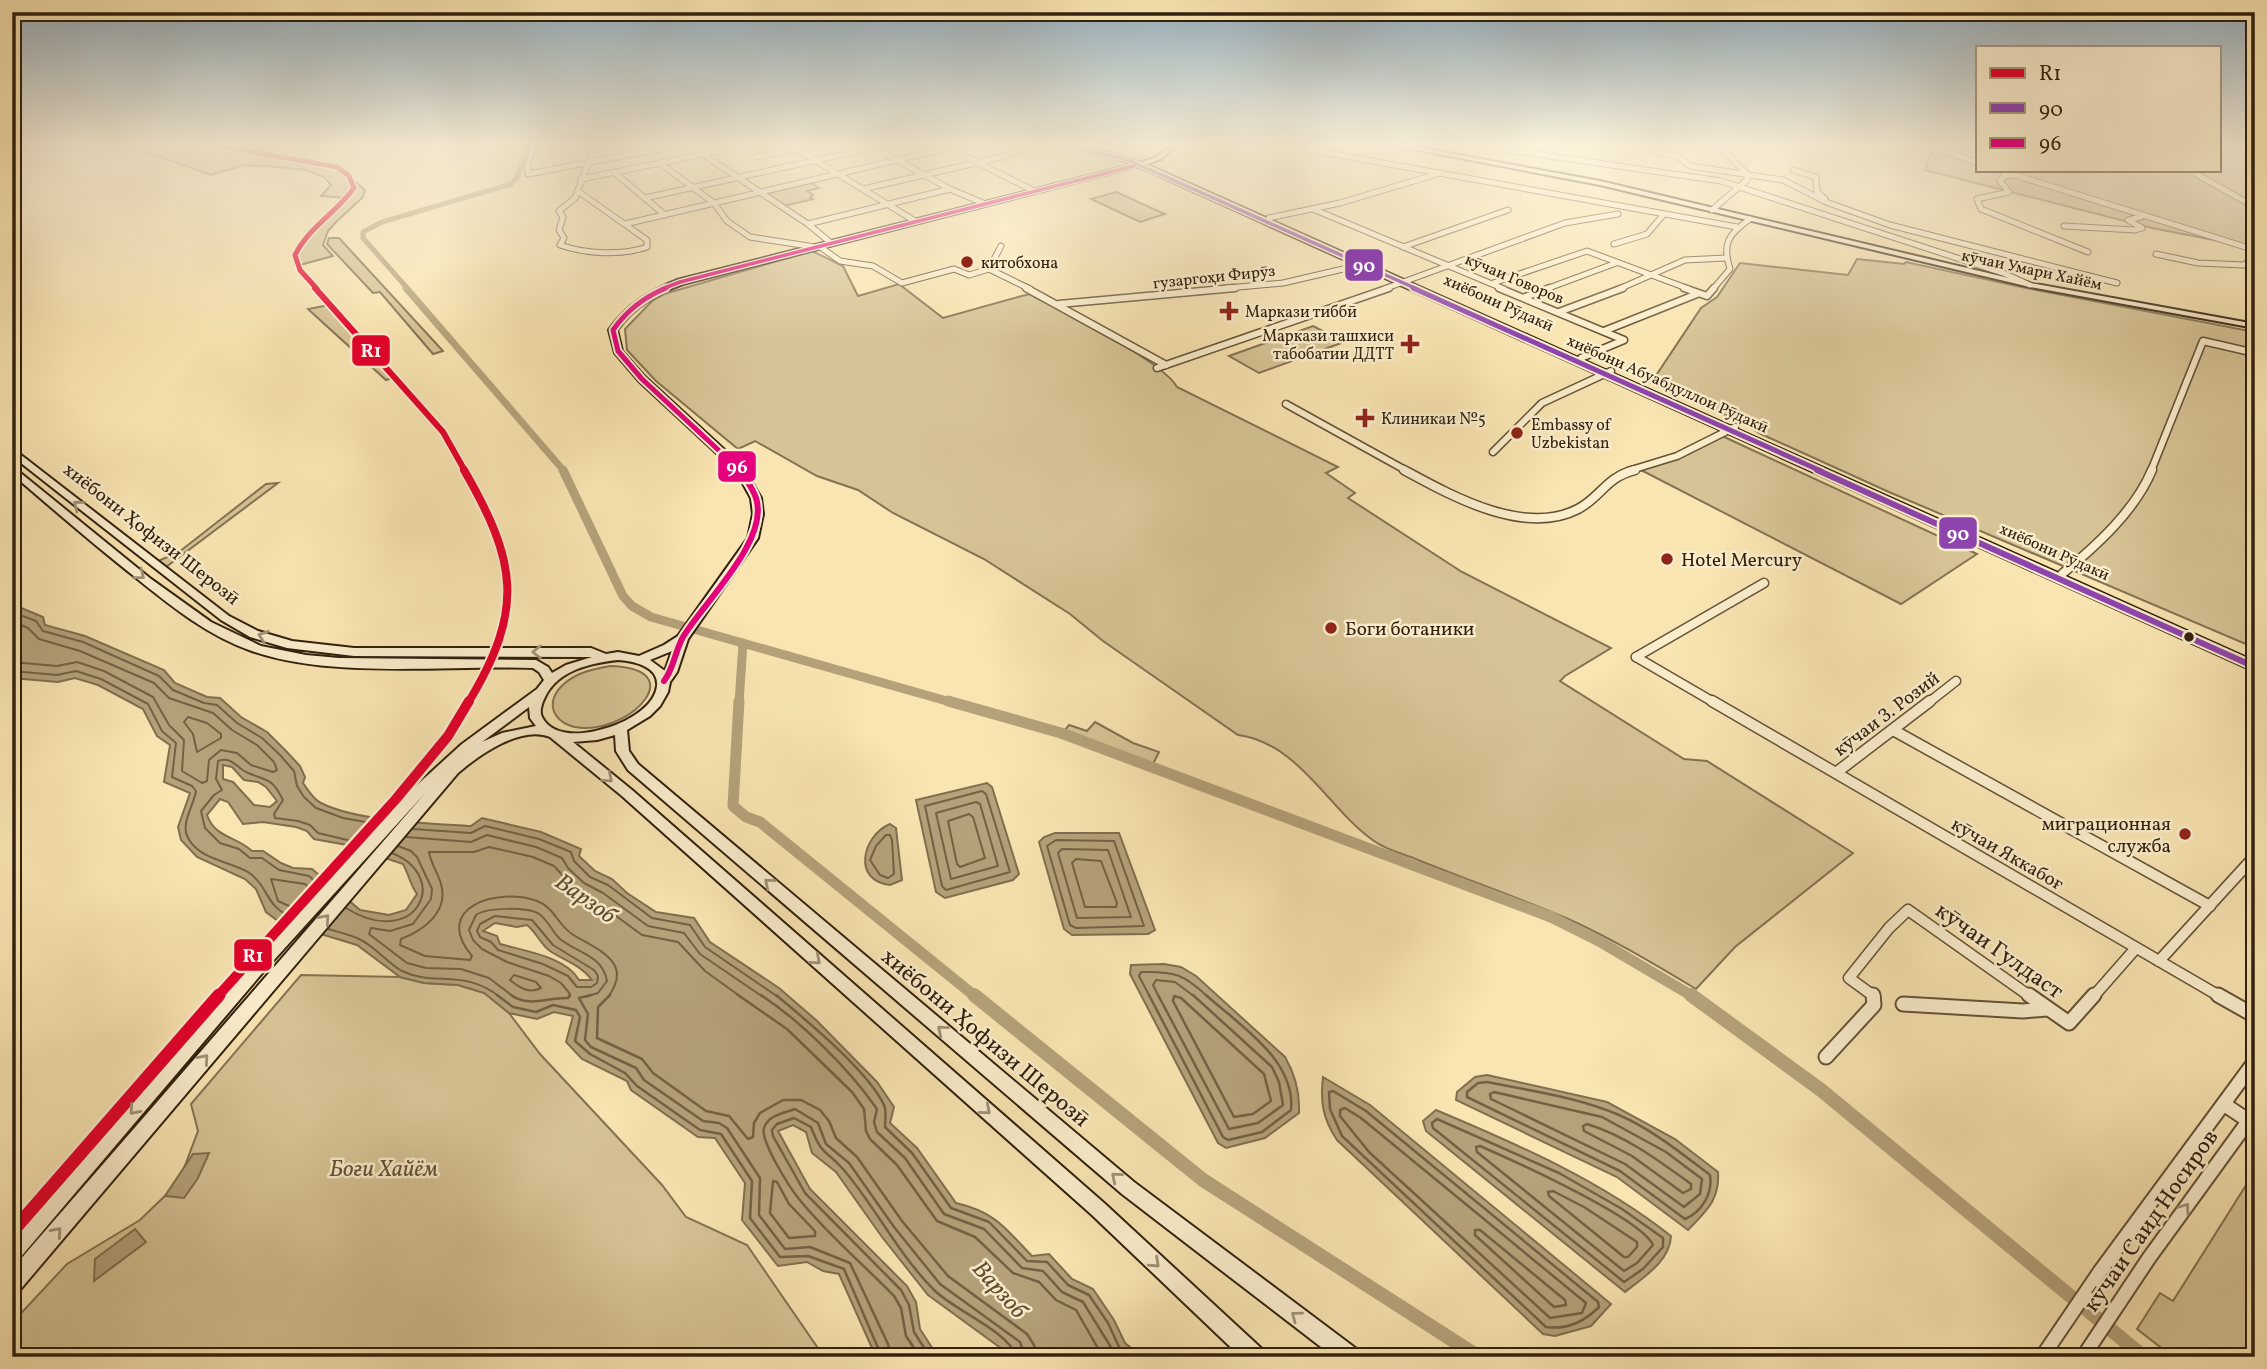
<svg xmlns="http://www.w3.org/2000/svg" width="2267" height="1369" font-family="Vollkorn,serif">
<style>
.green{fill:#d7c496;stroke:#847252;stroke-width:2}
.water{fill:#b5a27a;stroke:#806e4e;stroke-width:2;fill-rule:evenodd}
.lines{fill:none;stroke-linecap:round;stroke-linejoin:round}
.shore-far1{stroke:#736144;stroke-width:2}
.shore{stroke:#736144;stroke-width:2.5}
.canal-far4{stroke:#b5a27a;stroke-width:5}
.canal-far3{stroke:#b5a27a;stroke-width:7}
.canal-far2{stroke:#b5a27a;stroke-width:9}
.canal-far1{stroke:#b5a27a;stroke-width:11}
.canal{stroke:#b5a27a;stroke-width:14}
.street-far4-casing{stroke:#635136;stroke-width:7}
.street-far3-casing{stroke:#635136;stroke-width:9}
.street-far2-casing{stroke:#635136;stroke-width:11}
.street-far1-casing{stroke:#635136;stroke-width:13}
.street-casing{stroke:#635136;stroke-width:17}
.secondary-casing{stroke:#31200d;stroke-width:4}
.highway-casing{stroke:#31200d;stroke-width:3}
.street-far4{stroke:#fbeecd;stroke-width:5}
.street-far3{stroke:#fbeecd;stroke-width:6}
.street-far2{stroke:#fbeecd;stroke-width:8}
.street-far1{stroke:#fbeecd;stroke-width:10}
.street{stroke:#fbeecd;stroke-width:13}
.secondary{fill:#fbeecd;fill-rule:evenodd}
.highway{fill:#f9e5b2;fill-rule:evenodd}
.bus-1-far2-casing{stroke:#fbeecd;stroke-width:6}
.bus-1-far1-casing{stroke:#fbeecd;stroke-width:9}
.bus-1-casing{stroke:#fbeecd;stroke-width:10}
.bus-2-far2-casing{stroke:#fbeecd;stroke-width:6}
.bus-2-far1-casing{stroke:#fbeecd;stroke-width:9}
.bus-2-casing{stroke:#fbeecd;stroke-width:10}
.bus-1-far2{stroke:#8e44ad;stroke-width:3.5}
.bus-1-far1{stroke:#8e44ad;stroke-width:5}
.bus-1{stroke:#8e44ad;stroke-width:6}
.bus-2-far2{stroke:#e5007d;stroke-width:3.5}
.bus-2-far1{stroke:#e5007d;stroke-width:5}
.bus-2{stroke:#e5007d;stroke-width:6}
.rail-1-far4-casing{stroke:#fbeecd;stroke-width:8}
.rail-1-far3-casing{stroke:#fbeecd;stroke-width:10}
.rail-1-far2-casing{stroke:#fbeecd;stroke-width:12}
.rail-1-far1-casing{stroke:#fbeecd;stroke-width:15}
.rail-1-casing{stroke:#fbeecd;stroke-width:18}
.rail-1-far4{stroke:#e4002b;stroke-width:5}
.rail-1-far3{stroke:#e4002b;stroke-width:6}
.rail-1-far2{stroke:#e4002b;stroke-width:8}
.rail-1-far1{stroke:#e4002b;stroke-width:10}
.rail-1{stroke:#e4002b;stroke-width:13}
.oneway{stroke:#a09177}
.poi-dot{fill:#8f2418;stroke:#fbeecd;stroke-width:2.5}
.bus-dot{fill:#31200d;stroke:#fbeecd;stroke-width:2.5}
.labels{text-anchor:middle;stroke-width:5;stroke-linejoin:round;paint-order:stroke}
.far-poi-label{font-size:16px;fill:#31200d;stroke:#fbeecd;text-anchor:start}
.far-street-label{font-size:16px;fill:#31200d;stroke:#fbeecd}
.street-label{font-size:19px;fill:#31200d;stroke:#fbeecd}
.poi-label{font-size:19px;fill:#31200d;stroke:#fbeecd;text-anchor:start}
.near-street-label{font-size:23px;fill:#31200d;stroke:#fbeecd}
.near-park-label{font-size:23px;font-style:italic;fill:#635136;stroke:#fbeecd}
.near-water-label{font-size:24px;font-style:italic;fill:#5f4e33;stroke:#fbeecd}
.line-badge{stroke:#fbeecd;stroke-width:2.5}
.badge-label{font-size:19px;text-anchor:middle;font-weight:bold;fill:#fff}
</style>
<rect width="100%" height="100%" fill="#f9e5b2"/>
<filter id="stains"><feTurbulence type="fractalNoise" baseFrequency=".00286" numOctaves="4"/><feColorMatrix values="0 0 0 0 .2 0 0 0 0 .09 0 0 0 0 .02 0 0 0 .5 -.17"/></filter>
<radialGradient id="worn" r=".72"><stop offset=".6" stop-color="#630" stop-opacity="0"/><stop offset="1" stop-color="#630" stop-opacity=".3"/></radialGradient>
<g class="green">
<path d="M 126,145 L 212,145 L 230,151 L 310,161 L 336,168 L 347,177 L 352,188 L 346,198 L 321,196 L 331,185 L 324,177 L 306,170 L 277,167 L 244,165 L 211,175 Z"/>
<path d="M 1934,145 L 1978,145 L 1978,170 L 2220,170 L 2220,145 L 2245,145 L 2255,149 L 2255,248 L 2152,228 L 1925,170 Z"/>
<path d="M 351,178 L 365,190 L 363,197 L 336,222 L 328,231 L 323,245 L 333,256 L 300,265 L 297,254 C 310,224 341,215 355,188 Z"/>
<path d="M 809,181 L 819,188 L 807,191 L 813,195 L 810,197 L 813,199 L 784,206 L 763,192 Z"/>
<path d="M 1116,192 L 1165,214 L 1140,222 L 1091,199 Z"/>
<path d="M 329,238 L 339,238 L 443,351 L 433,354 L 380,292 L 373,293 L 327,244 Z"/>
<path d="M 812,251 L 843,266 L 858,296 L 899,284 L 943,318 L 1029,294 C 1058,308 1165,363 1177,387 L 1338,467 L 1326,473 L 1355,493 L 1348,498 L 1462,572 L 1611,648 L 1565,676 L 1560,681 L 1684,759 L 1707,761 L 1853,853 L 1735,947 L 1696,989 C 1654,964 1611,938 1566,918 C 1517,897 1467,880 1418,860 C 1404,854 1386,850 1374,841 C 1328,809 1299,743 1238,735 L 1103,641 L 1070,614 L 984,559 L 893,513 L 858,490 L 817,476 L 755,441 L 738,449 L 656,381 L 627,350 L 625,329 L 653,300 L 664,294 Z"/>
<path d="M 1857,259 L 1904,264 L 1906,262 L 2026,288 L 2255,332 L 2255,648 L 1889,492 L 1761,434 L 1743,423 L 1651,383 L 1701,308 L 1717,297 L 1740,263 L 1848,275 Z"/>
<path d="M 329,305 L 395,377 L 386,380 L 308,309 Z"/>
<path d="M 1313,326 L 1344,342 L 1259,373 L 1229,356 Z"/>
<path d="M 1720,435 L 1977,554 L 1901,604 L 1639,469 Z"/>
<path d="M 278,483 L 166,567 L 158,561 L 179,552 L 266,484 Z"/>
<path d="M 610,666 C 690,668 634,730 583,728 C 555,727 541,703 565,683 C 578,672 594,669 610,666 Z"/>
<path d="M 1095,722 L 1133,743 L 1159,752 L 1153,764 L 1065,730 L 1069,725 L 1087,731 Z"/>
<path d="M 301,975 L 400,977 L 424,983 L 458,985 L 485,993 L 509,1013 L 540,1054 L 662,1185 L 686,1217 L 747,1245 L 824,1357 L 12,1357 L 12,1323 L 67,1264 L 140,1220 L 174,1187 L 181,1176 L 198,1131 L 191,1104 Z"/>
<path d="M 2255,1171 L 2255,1357 L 2173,1357 L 2137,1329 L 2160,1293 L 2173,1301 Z"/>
</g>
<g class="water">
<path d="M 12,582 L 14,605 L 43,617 L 45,625 L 85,636 L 164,670 L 175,683 L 207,697 L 220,698 L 241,717 L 267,732 L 286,751 L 300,766 L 305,777 L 303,783 C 308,790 313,799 321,803 C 356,821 431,824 471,826 L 482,818 L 541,832 L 581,849 L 579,856 L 595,871 L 612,879 L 627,893 L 656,912 L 694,918 L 710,942 L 779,988 L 816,1020 L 877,1082 L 894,1107 L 890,1123 L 917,1148 L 956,1203 C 995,1212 1005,1228 1032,1256 L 1049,1254 L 1072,1279 L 1093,1289 L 1114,1320 L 1125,1343 L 1143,1357 L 1013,1357 L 928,1295 L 882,1237 L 836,1172 L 812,1153 L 806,1132 L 793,1125 L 778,1131 L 810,1189 L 907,1286 L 916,1302 L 920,1329 L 938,1357 L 876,1357 L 839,1274 L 823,1271 L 807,1262 L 778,1266 L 742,1220 L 745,1183 L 715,1138 L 698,1137 L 631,1090 L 627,1081 L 582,1059 L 566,1042 L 573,1016 L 554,1012 L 537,1019 L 509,1013 L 484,993 L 458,985 L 424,983 L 400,977 L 357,945 L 278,921 L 266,912 L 256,889 L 245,879 L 197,857 L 181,840 L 178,827 L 190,793 L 164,782 L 170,745 L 157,736 L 143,709 L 98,685 L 75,678 L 58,682 L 12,678 ZM 223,765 L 232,767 L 244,780 L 258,782 L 266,787 L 277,801 L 270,807 L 254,805 L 233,782 L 223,779 ZM 220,799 L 228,802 L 243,824 L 263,822 L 296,827 L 307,831 L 314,839 L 347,845 L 403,864 C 409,875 410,884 417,894 L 406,910 L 389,915 L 360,910 L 312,869 L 293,868 L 281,863 L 263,851 L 252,851 C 236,836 215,838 207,815 ZM 495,923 L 517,927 L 527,925 C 537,933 541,945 550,951 C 565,961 581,965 592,980 L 579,980 C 566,957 525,951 500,944 L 497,936 L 483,931 Z"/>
<path d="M 987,783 L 992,787 L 1019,874 L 1013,880 L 945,898 L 936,892 L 916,800 Z"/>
<path d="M 890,824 L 896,828 L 902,880 L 890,885 C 852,881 862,836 890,824 Z"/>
<path d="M 1055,833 L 1119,833 L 1155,930 L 1148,934 L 1072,935 L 1064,929 L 1039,842 L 1044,837 Z"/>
<path d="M 1164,964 L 1181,967 L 1196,976 L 1285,1057 C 1295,1074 1300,1093 1299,1113 L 1265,1138 L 1226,1148 L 1218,1143 L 1130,974 L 1131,965 Z"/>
<path d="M 1487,1075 L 1607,1102 L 1675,1139 L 1718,1172 C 1720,1200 1706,1211 1688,1230 L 1617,1177 L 1456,1100 L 1457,1092 L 1475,1077 Z"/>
<path d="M 1323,1077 L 1370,1105 L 1611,1304 L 1591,1326 L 1555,1336 L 1543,1334 L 1337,1140 C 1323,1119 1320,1102 1323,1077 Z"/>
<path d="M 1436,1110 C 1519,1145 1600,1180 1671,1236 C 1670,1261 1644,1277 1625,1292 L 1426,1131 L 1423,1121 Z"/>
<path d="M 209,1153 L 198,1178 L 184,1198 L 165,1196 L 193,1154 Z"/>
<path d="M 135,1229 L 146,1242 L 94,1281 L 95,1259 Z"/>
</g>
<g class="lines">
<g class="shore-far1">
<path d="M 12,612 L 36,621 L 43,631 L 83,642 L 159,676 L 173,690 L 204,703 L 217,705 L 237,723 L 262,738 L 280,755 L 294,771 L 297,786 L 304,797 L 316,808 L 343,818 L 377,824"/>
<path d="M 12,621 L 28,628 L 39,639 L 80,651 L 154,683 L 169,698 L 213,713 L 232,730 L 257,745 L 274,762 L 277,770 L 273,772 L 251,765 L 237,753 L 221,750 L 209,760 L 207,781 L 202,783 L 182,771 L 184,740 L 169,725 L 153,697 L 104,671 L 77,662 L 57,666 L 12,662"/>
<path d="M 12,671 L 57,675 L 76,671 L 101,679 L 148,704 L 162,731 L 176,743 L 172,777 L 192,786 L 196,791 C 194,805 180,824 188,838 C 200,860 229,861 248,872 C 269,886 265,907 292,917"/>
<path d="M 188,717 L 207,723 L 221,734 L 221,738 L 197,752 L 193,734 L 184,722 Z"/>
<path d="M 982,791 L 986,794 L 1010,872 L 946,890 L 942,886 L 925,806 Z"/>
<path d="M 976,802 L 980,804 L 998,866 L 951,879 L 936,813 Z"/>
<path d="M 969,814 L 973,817 L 985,858 L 960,867 L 957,864 L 948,821 Z"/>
<path d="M 413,829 L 471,833 L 485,826 L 539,839 L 571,852 L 574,861 L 590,877 L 608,885 L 652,918 L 690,925 L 705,947 L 778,997"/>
<path d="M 886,835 L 890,835 L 892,840 L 894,874 L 888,878 L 880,875 L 870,860 L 876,846 Z"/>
<path d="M 406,837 L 471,842 L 487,835 L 536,847 L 562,858 L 568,868 L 584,883 L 603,893 L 648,926 L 684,933 L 700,954 L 763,997"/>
<path d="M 1056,840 L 1114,841 L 1144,926 L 1076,928 L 1070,925 L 1047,846 Z"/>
<path d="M 398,846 L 411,851 L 417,857 L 432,889 L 431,899 L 413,924 L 390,931 L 371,928 L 369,934 L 407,963 L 426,968 L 461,969 L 489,978 L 514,997"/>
<path d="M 1062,849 L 1108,850 L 1131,917 L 1077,918 L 1058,853 Z"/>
<path d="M 1076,859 L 1101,861 L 1117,903 L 1116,907 L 1085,907 L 1072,863 Z"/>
<path d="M 320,886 L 309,876 L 279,870 L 262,858 L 250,858 L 239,849 L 220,843 L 205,828 L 201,811 L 214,795 L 222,790 L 216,779 L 218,761 C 233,756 236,768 248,773 C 268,781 272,778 283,800 L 274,814 L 275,818 L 298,821 L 310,825 L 318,833 L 360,843"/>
<path d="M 346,908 C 415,951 453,878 392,853"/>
<path d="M 298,910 L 278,901 L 271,879 L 305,884 L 314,892"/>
<path d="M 495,916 L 532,920 L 553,945 L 594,970 L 598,976 L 597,983 L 591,987 L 577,987 L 568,976 L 543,964 L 498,950 L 491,942 L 480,937 L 477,931 L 480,924 Z"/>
<path d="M 328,929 C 338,932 349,934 359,939 C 375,946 387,963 402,971 C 435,987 463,968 500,997"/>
<path d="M 514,975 L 536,982 L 541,988 C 529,994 520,988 510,980 Z"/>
<path d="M 569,997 L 570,994 L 561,983 L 549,976 L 507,962 L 482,949 L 473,940 L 469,930 L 476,915 C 487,907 528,907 539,914 C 549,921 552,932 560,939 C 579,954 602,955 607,981 L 598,993 L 585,997"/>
<path d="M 608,997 C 635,961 595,949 572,934 C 558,925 554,907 537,901 C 498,887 431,907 472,956 L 470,960 L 425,956 L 400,945 L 401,939 C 424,930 449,912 441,884 C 438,873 431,864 429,852 L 474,852 L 489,847 L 533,857 L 554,866 L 577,891 L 597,902 L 642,935 L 678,942 L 705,971 L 741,997"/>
<path d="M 1150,997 L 1139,976 L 1141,972 C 1174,971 1184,974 1208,997"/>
<path d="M 1159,997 L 1153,985 L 1156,980 L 1175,982 L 1195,997"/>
</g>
<g class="shore">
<path d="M 497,995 L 513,1007 L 536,1012 L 553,1005 L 576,1010 L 580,1017 L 575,1041 L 590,1054 L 625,1073 L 637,1086 L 700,1130 L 721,1134 L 752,1181 L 750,1218 L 780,1257 L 808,1256 L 844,1269 L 882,1357"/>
<path d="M 511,995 C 529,1008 548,997 568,998 L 570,995"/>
<path d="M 591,995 L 579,998 L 588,1014 L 585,1040 L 591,1047 L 636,1068 L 644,1080 L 703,1121 L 719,1123 L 727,1128 L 760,1178 L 759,1215 L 785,1249 L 810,1247 L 850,1263 L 888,1344 L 891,1357"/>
<path d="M 610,995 L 598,1007 L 597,1038 L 642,1059 L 653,1073 L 706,1111 L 729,1116 L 748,1139 L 753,1137 L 754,1123 L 760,1113 L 783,1100 L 801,1100 L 820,1110 L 829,1121 L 836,1138 L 857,1157 L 902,1221 L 948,1276 L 1027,1334 L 1034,1345 L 1036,1357"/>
<path d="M 738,995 L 787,1029 L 852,1092 L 864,1109 L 866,1131 L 870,1139 L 897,1165 L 937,1221 L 975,1237 L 1013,1273 L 1039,1282 L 1056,1300 L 1076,1310 L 1103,1357"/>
<path d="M 761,995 C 802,1022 849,1069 877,1109 L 874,1122 L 877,1132 L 905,1158 L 944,1214 L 984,1229 L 1022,1268 L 1043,1271 L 1062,1292 L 1083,1302 L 1117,1357"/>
<path d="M 776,995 C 806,1020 868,1071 884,1105 C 887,1112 885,1120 885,1127 L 912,1153 L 951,1208 L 989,1222 L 1027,1261 L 1047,1262 L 1068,1285 L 1089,1295 L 1108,1323 L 1119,1347 L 1130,1357"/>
<path d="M 1149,995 L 1223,1137 L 1228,1140 L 1262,1132 L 1291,1110 C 1296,1060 1239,1025 1206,995"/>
<path d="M 1158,995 L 1229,1129 L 1258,1123 L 1283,1105 L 1279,1082 L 1272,1067 L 1193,995"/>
<path d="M 1174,996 L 1181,998 L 1264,1074 L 1271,1101 L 1253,1114 L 1234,1117 L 1173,1001 Z"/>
<path d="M 1487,1082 C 1531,1091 1578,1097 1619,1115 C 1653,1130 1681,1153 1710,1175 C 1713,1193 1702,1212 1685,1219 L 1620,1171 L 1467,1097 L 1467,1092 L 1478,1083 Z"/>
<path d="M 1333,1091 L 1366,1111 L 1598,1302 L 1599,1307 C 1584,1322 1567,1330 1546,1327 L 1342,1136 L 1330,1109 L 1329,1092 Z"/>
<path d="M 1494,1092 L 1602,1117 L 1666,1152 L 1702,1179 L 1700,1194 L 1684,1207 L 1625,1164 L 1491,1099 L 1490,1094 Z"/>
<path d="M 1345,1108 L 1361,1118 L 1586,1303 L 1582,1313 L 1550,1318 L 1369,1152 L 1340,1116 L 1340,1110 Z"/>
<path d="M 1437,1119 L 1559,1173 L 1622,1209 L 1663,1238 L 1663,1247 L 1643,1269 L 1624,1282 L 1433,1128 L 1432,1123 Z"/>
<path d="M 1587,1124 C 1626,1136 1658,1160 1691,1184 L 1691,1189 L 1683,1193 L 1632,1156 L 1584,1131 L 1583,1126 Z"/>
<path d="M 1480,1146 C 1512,1160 1641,1218 1653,1245 L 1637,1263 L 1624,1271 L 1477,1152 L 1476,1147 Z"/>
<path d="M 773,1181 L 777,1182 L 789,1204 L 815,1231 L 815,1236 L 789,1238 L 770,1213 Z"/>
<path d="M 1553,1191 L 1584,1207 L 1637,1242 L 1637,1247 L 1628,1257 L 1624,1257 L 1549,1196 L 1548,1192 Z"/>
<path d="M 1475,1230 L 1480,1230 L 1565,1300 L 1566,1305 L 1554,1307 L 1475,1235 Z"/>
<path d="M 920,1357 L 906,1336 L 901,1308 L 894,1296 C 863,1264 827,1234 799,1199 C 790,1188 760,1141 764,1128 C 768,1115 784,1113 795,1109 L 818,1123 L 826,1144 L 849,1163 L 894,1227 L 940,1284 L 1020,1342 L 1025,1357"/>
<path d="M 930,1357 L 914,1332 L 909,1305 L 901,1290 L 805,1193 L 773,1136 L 772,1130 L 777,1124 L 794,1118 L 811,1127 C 822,1156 825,1149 843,1169 C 875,1206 898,1254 934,1290 C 955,1311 1007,1330 1017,1357"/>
</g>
<path class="canal-far4" d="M 408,289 L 363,238 L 363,232 L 382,222 L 511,184 L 518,176 L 527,145"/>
<path class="canal-far3" d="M 406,288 L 564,471"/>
<g class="canal-far2">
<path d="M 563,470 L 623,596 L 632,606 L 651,617 L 954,703"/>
<path d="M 739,703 L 743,643"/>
</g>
<g class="canal-far1">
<path d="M 739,701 L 733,806 L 746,817 L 760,822 L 976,997"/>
<path d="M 948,701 L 1061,733 L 1551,917 L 1599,941 L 1694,997"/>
</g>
<g class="canal">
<path d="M 974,995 L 1203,1180 L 1479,1357"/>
<path d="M 1691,995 L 1821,1090 L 2144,1357"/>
</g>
<g class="street-far4-casing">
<g id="street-far4">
<path d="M 534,145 L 527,166 L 528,174 L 681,145"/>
<path d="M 689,145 L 808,224 L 831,243"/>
<path d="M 790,145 L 915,221"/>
<path d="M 1316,145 L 1306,149 L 1737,227"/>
<path d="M 1474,145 L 1721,181 L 2003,273 L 2030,285"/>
<path d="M 1635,145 L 1678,157 L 1690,166 L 1783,180 L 1826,202 L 1890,225 L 2117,283"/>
<path d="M 1718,145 L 1747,174"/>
<path d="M 1928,145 L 1978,163"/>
<path d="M 1942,145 L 1978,149"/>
<path d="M 2244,145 L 2255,149"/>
<path d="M 875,148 L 950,189 L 983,203"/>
<path d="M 951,149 L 1034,191"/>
<path d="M 553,153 L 557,145"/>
<path d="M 757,157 L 816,145"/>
<path d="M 661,164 L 714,203 L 727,221 L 750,237 L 815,247"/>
<path d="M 1793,170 L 1816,177 L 1817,192 L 1825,199"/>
<path d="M 1999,170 L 2255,250"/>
<path d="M 2189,170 L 2255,207"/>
<path d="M 615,173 L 665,215"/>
<path d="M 2014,175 L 2003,177 L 2000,181 L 2009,192 L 1977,199 L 1981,209 L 2088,252"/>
<path d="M 581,179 L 749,145"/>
<path d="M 863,189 L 1006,156 L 1021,149"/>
<path d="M 579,192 L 647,240 L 647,247 C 621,256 586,254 560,245 L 564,238 L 559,230 L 563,217 L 559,211 L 575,198 L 595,145"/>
<path d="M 645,198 L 885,145"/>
<path d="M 1313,209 L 1504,289"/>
<path d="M 1712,210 L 1747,180 L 1747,174"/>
<path d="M 1269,218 L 1340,203 L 1437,174"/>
<path d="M 625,224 L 961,145"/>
<path d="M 808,224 L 950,189"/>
<path d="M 2064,226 L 2135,230 L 2142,228 L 2128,220 L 2141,217"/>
<path d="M 1614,244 L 1647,234 L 1664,214"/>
<path d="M 819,246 L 840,261 L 873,266 L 902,283 L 954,269 L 969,275 L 989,269"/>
<path d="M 1001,246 L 989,269 L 1030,289"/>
<path d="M 1403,247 L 1508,210"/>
<path d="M 2156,254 L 2198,263 L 2244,265 L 2255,255"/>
<path d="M 1493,283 L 1587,251 L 1689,289"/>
<path d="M 1216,289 L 1283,283 L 1369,263"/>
<path d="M 1384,289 L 1565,223 L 1618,214"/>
<path d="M 1546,289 L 1616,263"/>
<path d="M 1619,289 L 1685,260 L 1726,258"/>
<path d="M 1713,289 L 1730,269 C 1722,244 1728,234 1750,219"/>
</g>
</g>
<g class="street-far3-casing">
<g id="street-far3">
<path d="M 1026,288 L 1166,365"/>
<path d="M 1499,288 L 1624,340 L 1581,358"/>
<path d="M 1684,288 L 1707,296 L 1714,288"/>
<path d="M 1525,297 L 1550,288"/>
<path d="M 1059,304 L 1235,288"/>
<path d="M 1559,312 L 1623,288"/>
<path d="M 1604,331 L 1697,294"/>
<path d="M 1157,368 L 1389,288"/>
<path d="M 1286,404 L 1407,471"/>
<path d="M 1493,452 L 1542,403 L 1611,371"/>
<path d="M 1628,471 L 1677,456 L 1735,427"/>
<path d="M 2151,471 L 2203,341 L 2255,353"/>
</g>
</g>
<g class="street-far2-casing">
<g id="street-far2">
<path d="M 1404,470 C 1450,495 1524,537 1578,509 C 1601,497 1606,477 1635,470"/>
<path d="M 2062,574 C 2096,546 2135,511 2152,470"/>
<path d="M 1636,657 L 1715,703"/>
<path d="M 1636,657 L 1764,583"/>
<path d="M 1928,703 L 1956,681"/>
</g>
</g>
<g class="street-far1-casing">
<g id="street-far1">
<path d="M 1712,701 L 2221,997"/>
<path d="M 1893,730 L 2210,906"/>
<path d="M 1837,772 L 1930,701"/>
<path d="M 2159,961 L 2255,856"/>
<path d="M 1875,997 L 1849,978 L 1889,928 L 1908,910 L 2031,997"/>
<path d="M 2093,997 L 2136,948"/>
</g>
</g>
<g class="street-casing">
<g id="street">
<path d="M 2029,995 L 2069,1023 L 2094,995"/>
<path d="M 2218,995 L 2255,1016"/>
<path d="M 1903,1004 L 2023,1011 L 2047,1009"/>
<path d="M 1826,1057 L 1874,1005 L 1873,995"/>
<path d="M 2225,1105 L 2249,1121"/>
<path d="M 2042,1357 L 2101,1270 L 2255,1061"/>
<path d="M 2083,1357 L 2149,1258 L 2255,1112"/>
</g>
</g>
<g class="secondary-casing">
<g id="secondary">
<path d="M 1170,145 L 1177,145 L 1161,159 L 1147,164 L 683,284 C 656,294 634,306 617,330 L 622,351 L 645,377 L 743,467 L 761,498 L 763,514 L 758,538 L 688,639 L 677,672 L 670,682 L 668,692 L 660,706 L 650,716 L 627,730 L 629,751 L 638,764 L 1134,1182 L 1358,1350 L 1361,1357 L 1334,1357 L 1122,1194 L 628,770 L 616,751 L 615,735 L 597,740 L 573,742 L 632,790 L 1104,1203 L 1263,1350 L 1266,1357 L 1241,1357 L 1092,1215 L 622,796 L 550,737 C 521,725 479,755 458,773 L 19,1291 L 12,1293 L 12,1269 L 427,791 L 264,971 L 19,1259 L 12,1261 L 12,1237 L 254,961 L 406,795 L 462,744 L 537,689 L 544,680 L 539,672 L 533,668 C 447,665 332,679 252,651 C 208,636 171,606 135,577 C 93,544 53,509 12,474 L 12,466 L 151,579 L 211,622 L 261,646 L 306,655 L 339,658 L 536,660 L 548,667 L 552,673 L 566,665 L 592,657 L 354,656 L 287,648 L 250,637 L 221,620 L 12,456 L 12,448 L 229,616 L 258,631 L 292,641 L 354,648 L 591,648 L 606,654 L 618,652 L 639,656 L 664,645 L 678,636 L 748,538 L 753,514 L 751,498 L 736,471 L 639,381 L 615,353 L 609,330 C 627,305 649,291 677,280 L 1143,162 L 1157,157 ZM 672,651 L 665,671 L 650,660 ZM 618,660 C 633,661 659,666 657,686 C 655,701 642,711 630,718 C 610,730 557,746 542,717 C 539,711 542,703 545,697 C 558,670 591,663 618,660 ZM 529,707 L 530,718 L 536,726 L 502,733 L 482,742 Z"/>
<path d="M 1391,145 L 1405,145 L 1600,181 L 2030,283 L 2255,324 L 2255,328 L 2030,287 L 1600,185 Z"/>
</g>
</g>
<g class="highway-casing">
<path id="highway" d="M 1058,145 C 1089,145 1122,155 1151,166 L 2255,661 L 2255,672 L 1145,170 L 1124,161 Z"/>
</g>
<use href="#street-far4" class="street-far4"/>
<use href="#street-far3" class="street-far3"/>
<use href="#street-far2" class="street-far2"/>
<use href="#street-far1" class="street-far1"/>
<use href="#street" class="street"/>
<use href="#secondary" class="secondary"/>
<use href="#highway" class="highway"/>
<g class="bus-1-far2-casing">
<path id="bus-1-far2" d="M 1062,145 L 1126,159 L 1417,289"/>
</g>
<g class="bus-1-far1-casing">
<path id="bus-1-far1" d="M 1413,288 L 1821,471"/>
</g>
<g class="bus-1-casing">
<path id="bus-1" d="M 1817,470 L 2255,667"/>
</g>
<g class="bus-2-far2-casing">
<path id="bus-2-far2" d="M 662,289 L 680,282 L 1134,166"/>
</g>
<g class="bus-2-far1-casing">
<path id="bus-2-far1" d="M 666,288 C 644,297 627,310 613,330 L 618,351 L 642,379 L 741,471"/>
</g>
<g class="bus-2-casing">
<path id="bus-2" d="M 664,681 C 674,668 675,651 683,637 C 704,602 770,540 756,498 C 753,488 745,479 740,470"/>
</g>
<use href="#bus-1-far2" class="bus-1-far2"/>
<use href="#bus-1-far1" class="bus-1-far1"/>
<use href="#bus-1" class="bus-1"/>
<use href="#bus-2-far2" class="bus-2-far2"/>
<use href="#bus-2-far1" class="bus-2-far1"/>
<use href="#bus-2" class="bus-2"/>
<g class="rail-1-far4-casing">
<path id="rail-1-far4" d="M 213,145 L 337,167 L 349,176 L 354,188 C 336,213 309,227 295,255 L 300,270 L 317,289"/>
</g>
<g class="rail-1-far3-casing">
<path id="rail-1-far3" d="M 315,288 L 443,432 L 465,471"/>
</g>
<g class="rail-1-far2-casing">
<path id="rail-1-far2" d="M 464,470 C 517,562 525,609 468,703"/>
</g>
<g class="rail-1-far1-casing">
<path id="rail-1-far1" d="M 217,997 L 396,799 L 448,736 L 469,701"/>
</g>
<g class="rail-1-casing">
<path id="rail-1" d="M 12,1232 L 219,995"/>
</g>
<use href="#rail-1-far4" class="rail-1-far4"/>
<use href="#rail-1-far3" class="rail-1-far3"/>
<use href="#rail-1-far2" class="rail-1-far2"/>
<use href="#rail-1-far1" class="rail-1-far1"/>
<use href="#rail-1" class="rail-1"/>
</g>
<defs><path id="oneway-chevron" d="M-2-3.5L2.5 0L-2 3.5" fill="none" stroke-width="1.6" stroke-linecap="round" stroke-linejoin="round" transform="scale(1.75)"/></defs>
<g class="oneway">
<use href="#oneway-chevron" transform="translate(78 505) rotate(-141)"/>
<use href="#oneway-chevron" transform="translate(140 575) rotate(38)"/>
<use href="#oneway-chevron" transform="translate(263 636) rotate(-161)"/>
<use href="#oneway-chevron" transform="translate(537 652) rotate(-180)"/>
<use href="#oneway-chevron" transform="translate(608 778) rotate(40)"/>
<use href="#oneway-chevron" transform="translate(769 883) rotate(-140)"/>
<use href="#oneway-chevron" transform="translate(325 919) rotate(-49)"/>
<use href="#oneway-chevron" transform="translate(816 960) rotate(41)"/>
<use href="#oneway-chevron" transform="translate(942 1030) rotate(-140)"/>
<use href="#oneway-chevron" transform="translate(204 1059) rotate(-49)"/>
<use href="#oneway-chevron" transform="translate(134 1110) rotate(131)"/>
<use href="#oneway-chevron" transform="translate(986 1110) rotate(41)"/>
<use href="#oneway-chevron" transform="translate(1116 1177) rotate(-140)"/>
<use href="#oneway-chevron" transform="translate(2185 1208) rotate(-54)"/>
<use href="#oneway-chevron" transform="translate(57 1232) rotate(-49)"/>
<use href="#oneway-chevron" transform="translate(1155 1263) rotate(43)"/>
<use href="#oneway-chevron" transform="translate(1296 1316) rotate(-143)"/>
</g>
<linearGradient id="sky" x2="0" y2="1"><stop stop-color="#93adbc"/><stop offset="0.43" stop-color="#fcf3dc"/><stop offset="1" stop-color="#fcf3dc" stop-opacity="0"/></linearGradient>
<rect width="2267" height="337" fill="url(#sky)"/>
<g class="poi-dot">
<circle cx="967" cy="262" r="7"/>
<path d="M1225.5 300.5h7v7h7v7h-7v7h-7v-7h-7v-7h7z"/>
<path d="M1406.5 333.5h7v7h7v7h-7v7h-7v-7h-7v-7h7z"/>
<path d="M1361.5 407.5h7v7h7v7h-7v7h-7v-7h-7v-7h7z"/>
<circle cx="1517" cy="433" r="7"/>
<circle cx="1667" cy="559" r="7"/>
<circle cx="1331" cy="628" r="7"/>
<circle cx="2185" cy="834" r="7"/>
</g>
<circle class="bus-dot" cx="2189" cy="637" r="6"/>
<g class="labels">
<g class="far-poi-label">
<text x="981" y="268">китобхона</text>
<text x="1245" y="317">Маркази тиббӣ</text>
<text x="1394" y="341" text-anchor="end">Маркази ташхиси<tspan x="1394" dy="18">табобатии ДДТТ</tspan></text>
<text x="1381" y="424">Клиникаи №5</text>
<text x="1531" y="430">Embassy of<tspan x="1531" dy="18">Uzbekistan</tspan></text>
</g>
<g class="far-street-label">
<text transform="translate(2032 269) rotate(12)" y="6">кӯчаи Умари Хайём</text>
<text transform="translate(1214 276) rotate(-6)" y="6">гузаргоҳи Фирӯз</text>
<text transform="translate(1515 278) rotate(23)" y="6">кӯчаи Говоров</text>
<text transform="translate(1499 302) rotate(24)" y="6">хиёбони Рӯдакӣ</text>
<text transform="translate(1668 383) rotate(24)" y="6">хиёбони Абуабдуллои Рӯдакӣ</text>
<text transform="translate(2055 551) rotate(24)" y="6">хиёбони Рӯдакӣ</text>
</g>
<g class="street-label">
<text transform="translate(152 533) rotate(38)" y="7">хиёбони Ҳофизи Шерозӣ</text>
<text transform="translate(1886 713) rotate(-37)" y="7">кӯчаи З. Розий</text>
<text transform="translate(2008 853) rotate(30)" y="7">кӯчаи Яккабоғ</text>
</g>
<g class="poi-label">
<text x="1681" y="566">Hotel Mercury</text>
<text x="1345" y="635">Боги ботаники</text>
<text x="2171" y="830" text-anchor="end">миграционная<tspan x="2171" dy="22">служба</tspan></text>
</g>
<g class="near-street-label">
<text transform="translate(2000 950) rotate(35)" y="8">кӯчаи Гулдаст</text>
<text transform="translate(986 1037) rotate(40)" y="8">хиёбони Ҳофизи Шерозӣ</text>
<text transform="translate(2150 1220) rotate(-55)" y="8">кӯчаи Саид Носиров</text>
</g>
<g class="near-park-label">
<text x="384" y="1176">Боғи Хайём</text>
</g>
<g class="near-water-label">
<text transform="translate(586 898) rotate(35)" y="8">Варзоб</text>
<text transform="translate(1000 1289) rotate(48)" y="8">Варзоб</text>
</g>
</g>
<g class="line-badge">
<rect x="1344" y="248" width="40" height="34" rx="7" fill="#8e44ad"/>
<rect x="351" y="334" width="40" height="33" rx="7" fill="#e4002b"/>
<rect x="717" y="450" width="40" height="33" rx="7" fill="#e5007d"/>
<rect x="1938" y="516" width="40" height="34" rx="7" fill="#8e44ad"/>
<rect x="233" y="938" width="40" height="34" rx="7" fill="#e4002b"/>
</g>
<g class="badge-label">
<text x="1364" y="272">90</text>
<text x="371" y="357">R1</text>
<text x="737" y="473">96</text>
<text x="1958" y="540">90</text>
<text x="253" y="962">R1</text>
</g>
<rect width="2267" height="1369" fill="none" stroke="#f9e5b2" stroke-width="42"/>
<rect x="14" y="14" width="2239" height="1341" fill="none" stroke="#31200d" stroke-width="3.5"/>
<rect x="21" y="21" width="2225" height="1327" fill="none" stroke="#31200d" stroke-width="2"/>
<rect x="1976" y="46" width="245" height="126" fill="#fbeecd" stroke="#aa9c80" stroke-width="2"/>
<rect x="1990" y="68" width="35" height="10" fill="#e4002b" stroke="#aa9c80" stroke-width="2"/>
<text x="2039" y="80" font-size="21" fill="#31200d">R1</text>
<rect x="1990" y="103" width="35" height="10" fill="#8e44ad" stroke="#aa9c80" stroke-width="2"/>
<text x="2039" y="116" font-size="21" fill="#31200d">90</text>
<rect x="1990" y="138" width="35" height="10" fill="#e5007d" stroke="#aa9c80" stroke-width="2"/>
<text x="2039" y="150" font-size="21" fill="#31200d">96</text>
<rect width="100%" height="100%" filter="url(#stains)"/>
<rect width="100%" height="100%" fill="url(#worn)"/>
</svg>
